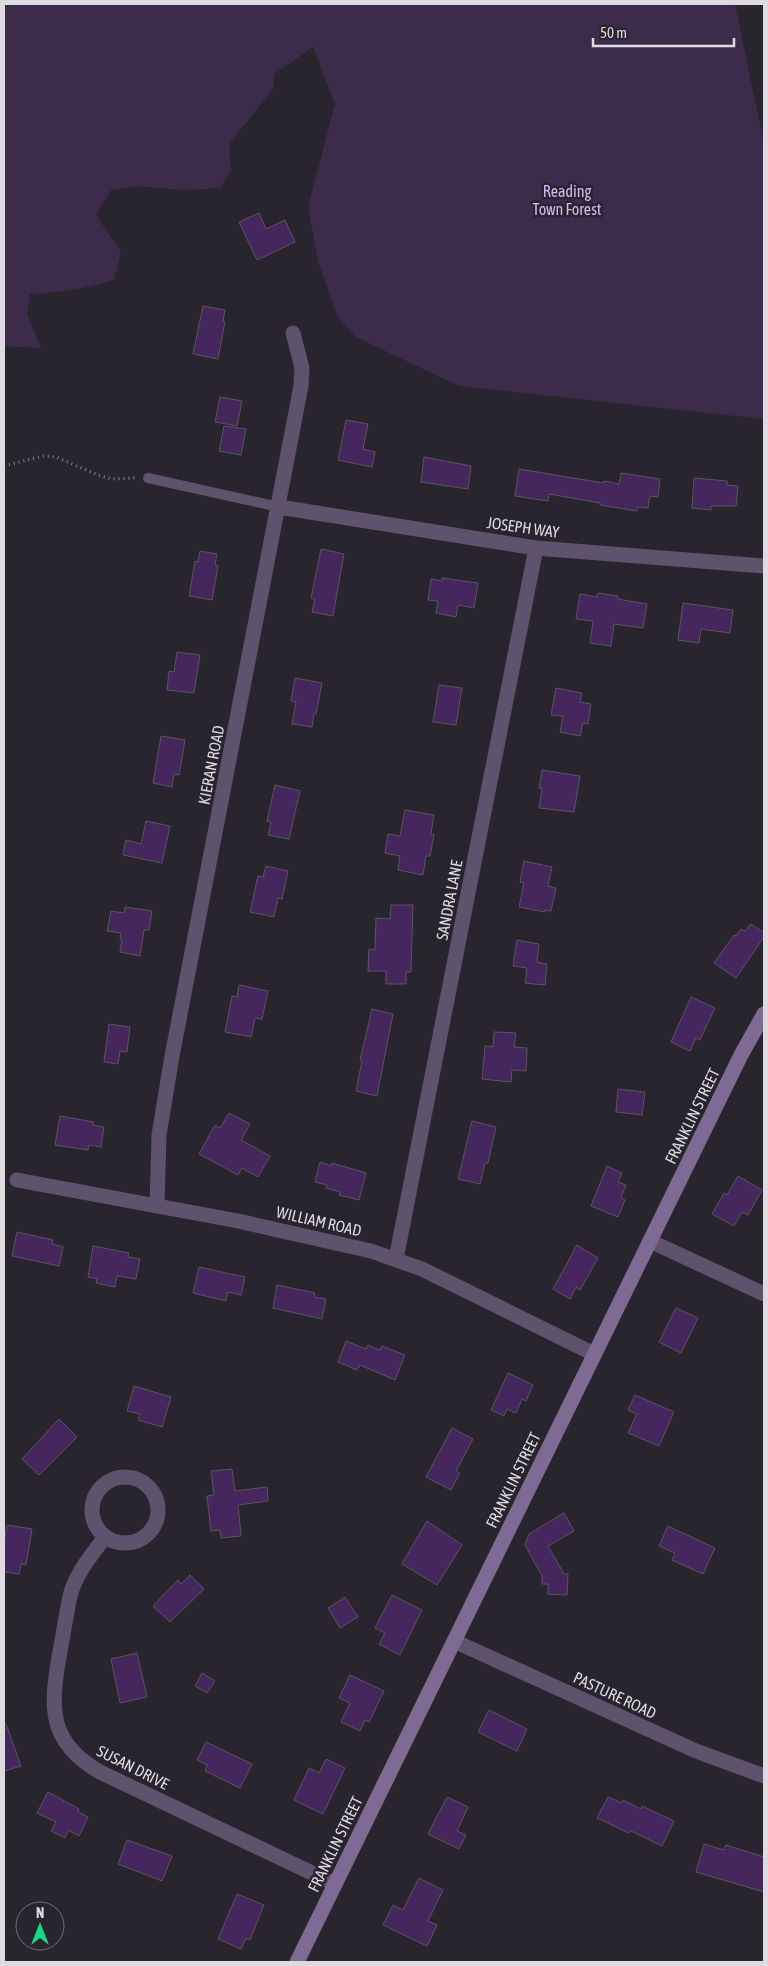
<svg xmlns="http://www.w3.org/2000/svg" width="768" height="1966" font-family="'Asap Condensed',sans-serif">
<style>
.green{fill:#3d2b4c}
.building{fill:#45275d;stroke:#5a555f}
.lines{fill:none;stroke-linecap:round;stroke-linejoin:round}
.path{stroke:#8a868d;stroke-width:3;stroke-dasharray:1 4;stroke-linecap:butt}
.lane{stroke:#5f526c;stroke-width:10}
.street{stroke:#5f526c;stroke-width:15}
.secondary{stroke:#7f6a93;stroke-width:15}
.labels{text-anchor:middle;stroke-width:5;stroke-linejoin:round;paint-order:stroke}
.park-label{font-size:16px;fill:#d9b6fb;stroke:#29252e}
.street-label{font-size:16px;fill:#dddae0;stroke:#29252e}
</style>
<rect width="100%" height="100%" fill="#29252e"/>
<path class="green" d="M 4,4 L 735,4 L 764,144 L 764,419 L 459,386 L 356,337 L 338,318 L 318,261 L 308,207 L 335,104 L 313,47 L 274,74 L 273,89 L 229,144 L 231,171 L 220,188 L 183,190 L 137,186 L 111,190 L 96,215 L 121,252 L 114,280 C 86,288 59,293 30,294 L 27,314 L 41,348 L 4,346 Z"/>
<g class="building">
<path d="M 259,213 L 266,229 L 285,220 L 295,242 L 257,260 L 239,222 Z"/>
<path d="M 203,306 L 225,310 L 223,322 L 225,322 L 218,359 L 193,354 Z"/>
<path d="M 220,397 L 242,401 L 237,426 L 215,422 Z"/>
<path d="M 346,420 L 368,424 L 363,449 L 375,452 L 372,467 L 338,460 Z"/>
<path d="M 224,426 L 246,429 L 241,455 L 219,451 Z"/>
<path d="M 424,457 L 471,466 L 468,489 L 421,482 Z"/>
<path d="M 519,469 L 603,483 L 604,481 L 619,484 L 621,473 L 660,479 L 658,497 L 650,496 L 648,508 L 638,507 L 637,511 L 600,505 L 600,503 L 549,494 L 548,501 L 515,496 Z"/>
<path d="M 694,478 L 727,481 L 727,485 L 738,486 L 736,506 L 711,506 L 711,510 L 692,508 Z"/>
<path d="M 321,549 L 344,554 L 333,616 L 312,612 L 315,599 L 311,598 Z"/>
<path d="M 200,551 L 217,554 L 215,565 L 218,566 L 212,600 L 189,596 L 195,561 L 198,562 Z"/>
<path d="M 442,578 L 478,583 L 474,608 L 458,605 L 456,617 L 436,613 L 438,601 L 428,600 L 431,579 L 442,581 Z"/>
<path d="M 598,593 L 618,596 L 618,599 L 647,604 L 643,628 L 614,624 L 611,646 L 590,643 L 593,621 L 576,619 L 580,594 L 597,597 Z"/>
<path d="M 683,603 L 733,610 L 730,633 L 701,629 L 699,643 L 678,640 Z"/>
<path d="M 177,652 L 200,655 L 194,693 L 167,690 L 169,671 L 174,672 Z"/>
<path d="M 295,678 L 322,683 L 316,714 L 314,714 L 312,727 L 292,724 L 296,702 L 291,701 Z"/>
<path d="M 439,685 L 462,688 L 456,725 L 433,722 Z"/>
<path d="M 556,688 L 582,693 L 580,702 L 591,704 L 588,724 L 583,723 L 580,736 L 560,732 L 563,716 L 551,715 Z"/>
<path d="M 161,736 L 185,740 L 179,775 L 174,774 L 172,787 L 153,783 Z"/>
<path d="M 542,770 L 580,776 L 574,812 L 539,808 L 542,788 L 539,788 Z"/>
<path d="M 275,785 L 300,791 L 289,839 L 268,835 L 271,822 L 267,821 Z"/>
<path d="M 405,810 L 434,815 L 431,834 L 434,835 L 430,856 L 426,856 L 423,875 L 398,870 L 400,856 L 385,853 L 388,834 L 400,836 Z"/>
<path d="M 146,821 L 170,826 L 162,863 L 123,855 L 126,840 L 141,844 Z"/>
<path d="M 524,861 L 552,867 L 548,886 L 556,888 L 551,911 L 545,910 L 545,912 L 519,907 L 524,883 L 520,882 Z"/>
<path d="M 266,866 L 288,871 L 282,899 L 278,898 L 274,917 L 250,912 L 258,876 L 263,877 Z"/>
<path d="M 391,905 L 413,905 L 411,972 L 406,972 L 406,984 L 386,984 L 386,971 L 368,971 L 369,949 L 375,950 L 376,918 L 390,919 Z"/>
<path d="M 125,907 L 152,911 L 149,930 L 144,930 L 140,956 L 120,952 L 122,939 L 120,939 L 121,933 L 107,931 L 111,911 L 124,913 Z"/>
<path d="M 751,924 L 764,933 L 764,937 L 736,978 L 714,963 L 734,935 L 736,936 L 741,929 L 745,931 Z"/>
<path d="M 517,940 L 539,944 L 537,962 L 547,964 L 545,985 L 525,983 L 527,968 L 513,966 Z"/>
<path d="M 239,985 L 268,991 L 262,1019 L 255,1018 L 251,1037 L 225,1032 L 232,996 L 237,997 Z"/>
<path d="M 691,997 L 715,1008 L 700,1040 L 696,1038 L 690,1051 L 671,1042 Z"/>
<path d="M 372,1009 L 393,1014 L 377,1096 L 356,1091 L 362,1061 L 360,1060 Z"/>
<path d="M 109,1024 L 130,1027 L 127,1052 L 120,1051 L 118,1064 L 104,1062 Z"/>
<path d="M 494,1032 L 516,1033 L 514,1047 L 527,1048 L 526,1071 L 512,1070 L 511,1082 L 482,1079 L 485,1046 L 493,1047 Z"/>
<path d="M 618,1089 L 645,1092 L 642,1115 L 616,1112 Z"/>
<path d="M 229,1113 L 250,1124 L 241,1140 L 270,1156 L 258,1177 L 242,1168 L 238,1175 L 199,1154 L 215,1125 L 220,1128 Z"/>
<path d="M 60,1116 L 94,1122 L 93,1125 L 104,1127 L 101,1147 L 89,1145 L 88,1150 L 55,1145 Z"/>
<path d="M 472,1121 L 496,1127 L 488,1163 L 485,1163 L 480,1184 L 458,1179 Z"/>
<path d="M 320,1162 L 332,1166 L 332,1163 L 366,1173 L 359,1200 L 339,1195 L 340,1192 L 326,1188 L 327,1185 L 315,1182 Z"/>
<path d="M 607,1166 L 622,1173 L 618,1182 L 626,1185 L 621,1198 L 625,1200 L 618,1217 L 591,1206 Z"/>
<path d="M 738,1176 L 762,1190 L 748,1215 L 742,1212 L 734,1226 L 712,1214 L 724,1193 L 727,1195 Z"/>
<path d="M 17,1232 L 53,1240 L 52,1244 L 63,1247 L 59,1266 L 12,1256 Z"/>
<path d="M 577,1245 L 598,1258 L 580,1290 L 576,1287 L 570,1299 L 553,1289 Z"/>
<path d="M 93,1246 L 129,1253 L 128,1257 L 140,1259 L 136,1279 L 117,1276 L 115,1287 L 96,1283 L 97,1279 L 88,1277 Z"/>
<path d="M 199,1267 L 245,1277 L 241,1295 L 228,1292 L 226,1301 L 193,1293 Z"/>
<path d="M 277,1285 L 315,1293 L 314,1297 L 326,1299 L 322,1319 L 273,1308 Z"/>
<path d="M 676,1308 L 698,1318 L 681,1353 L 659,1342 Z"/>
<path d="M 346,1341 L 366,1349 L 368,1345 L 380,1350 L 382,1346 L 405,1355 L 395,1380 L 360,1365 L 357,1370 L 338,1362 Z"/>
<path d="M 508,1373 L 533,1385 L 526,1401 L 522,1399 L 516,1413 L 507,1409 L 504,1416 L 491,1410 Z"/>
<path d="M 134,1386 L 171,1397 L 162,1427 L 138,1420 L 140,1414 L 127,1411 Z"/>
<path d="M 635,1395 L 674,1412 L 659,1446 L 628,1433 L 637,1414 L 628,1410 Z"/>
<path d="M 59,1419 L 77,1437 L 39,1475 L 22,1459 Z"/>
<path d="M 452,1428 L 473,1439 L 456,1471 L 460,1473 L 451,1490 L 426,1477 Z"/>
<path d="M 232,1469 L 235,1491 L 267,1487 L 268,1501 L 238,1505 L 241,1536 L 221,1538 L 220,1530 L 211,1531 L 207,1496 L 214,1495 L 211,1471 Z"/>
<path d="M 564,1513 L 574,1531 L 548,1546 L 564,1574 L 568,1574 L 567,1595 L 548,1594 L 548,1584 L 542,1584 L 542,1576 L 525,1545 L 529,1534 Z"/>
<path d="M 427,1521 L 462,1545 L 437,1585 L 402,1564 Z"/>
<path d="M 7,1525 L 32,1529 L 26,1565 L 21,1564 L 19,1574 L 4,1572 L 4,1542 Z"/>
<path d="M 668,1526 L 715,1548 L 703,1574 L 672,1560 L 675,1553 L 659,1546 Z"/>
<path d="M 190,1575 L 204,1589 L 170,1622 L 153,1606 L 178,1580 L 181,1584 Z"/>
<path d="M 392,1595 L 422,1610 L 400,1655 L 379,1644 L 385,1633 L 375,1628 Z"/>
<path d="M 345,1597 L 358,1617 L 340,1628 L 328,1608 Z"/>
<path d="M 137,1653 L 147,1697 L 120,1703 L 111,1659 Z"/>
<path d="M 202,1673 L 215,1681 L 207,1693 L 195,1686 Z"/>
<path d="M 350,1675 L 384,1691 L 369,1722 L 365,1720 L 360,1731 L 341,1722 L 350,1703 L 339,1698 Z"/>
<path d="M 489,1710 L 527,1729 L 517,1751 L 478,1732 Z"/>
<path d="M 4,1724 L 6,1724 L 21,1766 L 4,1771 Z"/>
<path d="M 206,1742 L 252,1764 L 240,1788 L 205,1771 L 207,1765 L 197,1760 Z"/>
<path d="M 326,1759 L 345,1768 L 323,1814 L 294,1800 L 309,1768 L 319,1773 Z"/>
<path d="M 48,1792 L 79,1809 L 78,1812 L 88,1817 L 79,1836 L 68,1830 L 65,1838 L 51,1831 L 56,1822 L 37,1813 Z"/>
<path d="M 447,1797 L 468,1807 L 457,1831 L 466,1835 L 459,1849 L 428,1834 Z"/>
<path d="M 608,1797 L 622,1803 L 623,1800 L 641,1809 L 642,1806 L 674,1821 L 662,1846 L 631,1831 L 629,1833 L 597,1818 Z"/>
<path d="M 127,1840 L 172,1856 L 162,1881 L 118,1864 Z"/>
<path d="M 704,1844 L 724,1850 L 726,1845 L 764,1857 L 764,1892 L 696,1872 Z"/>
<path d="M 419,1878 L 443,1890 L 428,1921 L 437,1925 L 427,1946 L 383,1925 L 393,1905 L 403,1910 Z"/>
<path d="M 237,1894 L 264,1905 L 250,1940 L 246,1938 L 241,1949 L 218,1939 Z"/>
</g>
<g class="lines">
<path class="path" d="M 4,466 L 43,456 L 56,457 L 98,475 L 111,479 L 135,478"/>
<path class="lane" d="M 148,478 L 279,507"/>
<g class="street">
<path d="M 279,507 L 536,548 L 764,566"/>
<path d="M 17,1180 L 238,1221 L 371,1251 L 422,1269 L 594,1354"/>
<path d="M 157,1206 L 159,1135 L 172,1056 L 301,386 L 302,368 L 293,333"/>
<path d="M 650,1241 L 764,1294"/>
<path d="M 396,1259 L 536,548"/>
<circle cx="125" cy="1510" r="33"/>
<path d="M 105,1537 C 91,1556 76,1573 70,1596 C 66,1616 63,1636 59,1657 C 50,1709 49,1743 100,1772 L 335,1884"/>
<path d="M 454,1641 L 696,1751 L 764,1776"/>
</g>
<path class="secondary" d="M 297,1962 L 741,1055 L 764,1014"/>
</g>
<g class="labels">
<g class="park-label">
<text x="567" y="197">Reading<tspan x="567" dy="18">Town Forest</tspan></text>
</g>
<g class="street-label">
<text transform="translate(523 527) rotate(8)" y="6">JOSEPH WAY</text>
<text transform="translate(211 765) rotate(-79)" y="6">KIERAN ROAD</text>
<text transform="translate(449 900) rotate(-79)" y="6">SANDRA LANE</text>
<text transform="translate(692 1116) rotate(-64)" y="6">FRANKLIN STREET</text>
<text transform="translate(319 1221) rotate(13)" y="6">WILLIAM ROAD</text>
<text transform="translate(513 1480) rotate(-64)" y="6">FRANKLIN STREET</text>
<text transform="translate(615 1695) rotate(25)" y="6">PASTURE ROAD</text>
<text transform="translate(133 1767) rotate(27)" y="6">SUSAN DRIVE</text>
<text transform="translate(335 1844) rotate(-64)" y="6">FRANKLIN STREET</text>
</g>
</g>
<rect width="768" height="1966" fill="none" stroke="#dddae0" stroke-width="10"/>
<g transform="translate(40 1926)"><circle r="24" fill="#29252e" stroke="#716d75"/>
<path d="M0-4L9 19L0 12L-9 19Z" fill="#17d989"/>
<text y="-8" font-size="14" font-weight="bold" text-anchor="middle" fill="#dddae0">N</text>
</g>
<path d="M593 38v8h141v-8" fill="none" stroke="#dddae0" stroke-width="2.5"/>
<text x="600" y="38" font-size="15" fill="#dddae0" stroke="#29252e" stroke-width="4" paint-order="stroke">50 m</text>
</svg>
